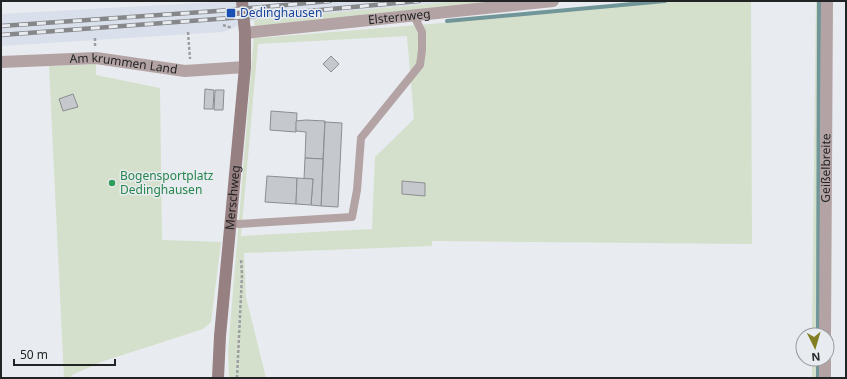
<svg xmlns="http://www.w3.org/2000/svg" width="847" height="379" font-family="'Noto Sans',sans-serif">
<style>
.built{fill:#dae0eb}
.green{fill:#d4e0cb;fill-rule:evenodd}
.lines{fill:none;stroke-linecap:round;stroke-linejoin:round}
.stream{stroke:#709699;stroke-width:4}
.building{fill:#c5c8cc;stroke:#8a8d91}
.path{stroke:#9c9ea1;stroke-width:2.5;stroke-dasharray:3 2;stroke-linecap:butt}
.lane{stroke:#b3a3a4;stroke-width:8}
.street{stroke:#b3a3a4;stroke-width:12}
.secondary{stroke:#978082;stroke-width:12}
.rail-casing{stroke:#858789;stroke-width:4.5}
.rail{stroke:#e8ebef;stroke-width:3;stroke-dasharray:9;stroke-linecap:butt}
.transit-dot{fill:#1a4fb4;stroke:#e8ebef;stroke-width:1.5}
.leisure-dot{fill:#2e9e5b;stroke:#e8ebef;stroke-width:1.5}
.labels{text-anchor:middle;stroke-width:3;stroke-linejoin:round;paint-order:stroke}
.transit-label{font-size:12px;fill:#164399;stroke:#e8ebef;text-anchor:start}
.street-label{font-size:12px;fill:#222324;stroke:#e8ebef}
.leisure-label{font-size:12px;fill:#27864d;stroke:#e8ebef;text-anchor:start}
</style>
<rect width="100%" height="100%" fill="#e8ebef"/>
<path class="built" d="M 235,1 L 262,1 L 263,4 L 292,1 L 459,1 L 254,20 L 223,32 L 1,46 L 1,14 Z"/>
<g class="green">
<path d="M 459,1 L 519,1 L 255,29 L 254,20 Z"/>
<path d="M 663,1 L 751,1 L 752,244 L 432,241 L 432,246 L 244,253 L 246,297 L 266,378 L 229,378 L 228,352 L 254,36 L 259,38 L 431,24 ZM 407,36 L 414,119 L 375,157 L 372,229 L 241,236 L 258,44 Z"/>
<path d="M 816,1 L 822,1 L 819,335 L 812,335 Z"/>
<path d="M 96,64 L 96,75 L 160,88 L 162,240 L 221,242 L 211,322 L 203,329 L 101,362 L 72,375 L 70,378 L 64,378 L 49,66 Z"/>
<rect x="812" y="359" width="7" height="19"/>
</g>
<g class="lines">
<g class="stream">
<path d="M 447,21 L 665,1"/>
<path d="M 818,335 L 819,1"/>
<path d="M 818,378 L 818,359"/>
</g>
</g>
<g class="building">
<path d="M 331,56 L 339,64 L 331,72 L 323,64 Z"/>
<path d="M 205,89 L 214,90 L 213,109 L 204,109 Z"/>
<path d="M 215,90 L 224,90 L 223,110 L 214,110 Z"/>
<path d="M 73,94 L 78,107 L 63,111 L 59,99 Z"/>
<path d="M 271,111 L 297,113 L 296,132 L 270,130 Z"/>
<path d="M 306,120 L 325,121 L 323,159 L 305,158 L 306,132 L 296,131 L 296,121 Z"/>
<path d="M 325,122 L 342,123 L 338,207 L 321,206 Z"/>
<path d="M 305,158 L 323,159 L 321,206 L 311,205 L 313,179 L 304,179 Z"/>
<path d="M 267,176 L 297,178 L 296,204 L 265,202 Z"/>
<path d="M 297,178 L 313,179 L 311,205 L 296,204 Z"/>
<path d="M 402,181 L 425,183 L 425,196 L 402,194 Z"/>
</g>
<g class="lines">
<g class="path">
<path d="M 223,25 L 232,28"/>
<path d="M 188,32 L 190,59"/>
<path d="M 95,38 L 95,47"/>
<path d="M 237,378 L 242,275 L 241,259"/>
</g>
<path class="lane" d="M 230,223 L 239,224 L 352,217 L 357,190 L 361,138 L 420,65 L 422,50 L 422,32 L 414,16"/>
<g class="street">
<path id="s1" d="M 245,33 L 553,1"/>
<path id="s2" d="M 1,62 L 96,58 L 185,71 L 245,67"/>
<path id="s3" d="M 825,335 L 827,1"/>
<path d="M 825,378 L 825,359"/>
</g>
<path class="secondary" id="s4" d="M 218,378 L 220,336 L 245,67 L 245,33 L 242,1"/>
<g class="rail-casing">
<g id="rail">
<path d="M 1,26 L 217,11 L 330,1"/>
<path d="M 1,35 L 244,17 L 419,1"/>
</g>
</g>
<use href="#rail" class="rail"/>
</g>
<rect class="transit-dot" x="226" y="8" width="10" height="10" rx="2"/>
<circle class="leisure-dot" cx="112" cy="183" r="4"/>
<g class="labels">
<g class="transit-label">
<text x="240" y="17">Dedinghausen</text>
</g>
<g class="street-label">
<text dy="4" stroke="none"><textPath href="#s1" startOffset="155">Elsternweg</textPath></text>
<text dy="4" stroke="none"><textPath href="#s2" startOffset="123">Am krummen Land</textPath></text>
<text dy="4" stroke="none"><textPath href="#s3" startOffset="167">Geißelbreite</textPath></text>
<text dy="4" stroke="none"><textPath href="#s4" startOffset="181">Merschweg</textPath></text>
</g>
<g class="leisure-label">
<text x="120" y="180">Bogensportplatz<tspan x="120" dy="14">Dedinghausen</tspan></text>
</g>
</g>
<rect width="847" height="379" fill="none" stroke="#222324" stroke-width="4"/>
<g transform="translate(815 347) rotate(175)"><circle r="19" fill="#e8ebef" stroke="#999b9e"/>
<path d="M0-3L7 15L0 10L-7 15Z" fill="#837d23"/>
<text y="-6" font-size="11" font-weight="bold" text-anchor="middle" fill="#222324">N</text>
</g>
<path d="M14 359v6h101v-6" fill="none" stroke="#222324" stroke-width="2"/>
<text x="20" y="359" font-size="12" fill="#222324" stroke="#e8ebef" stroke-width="3" paint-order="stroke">50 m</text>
</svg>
